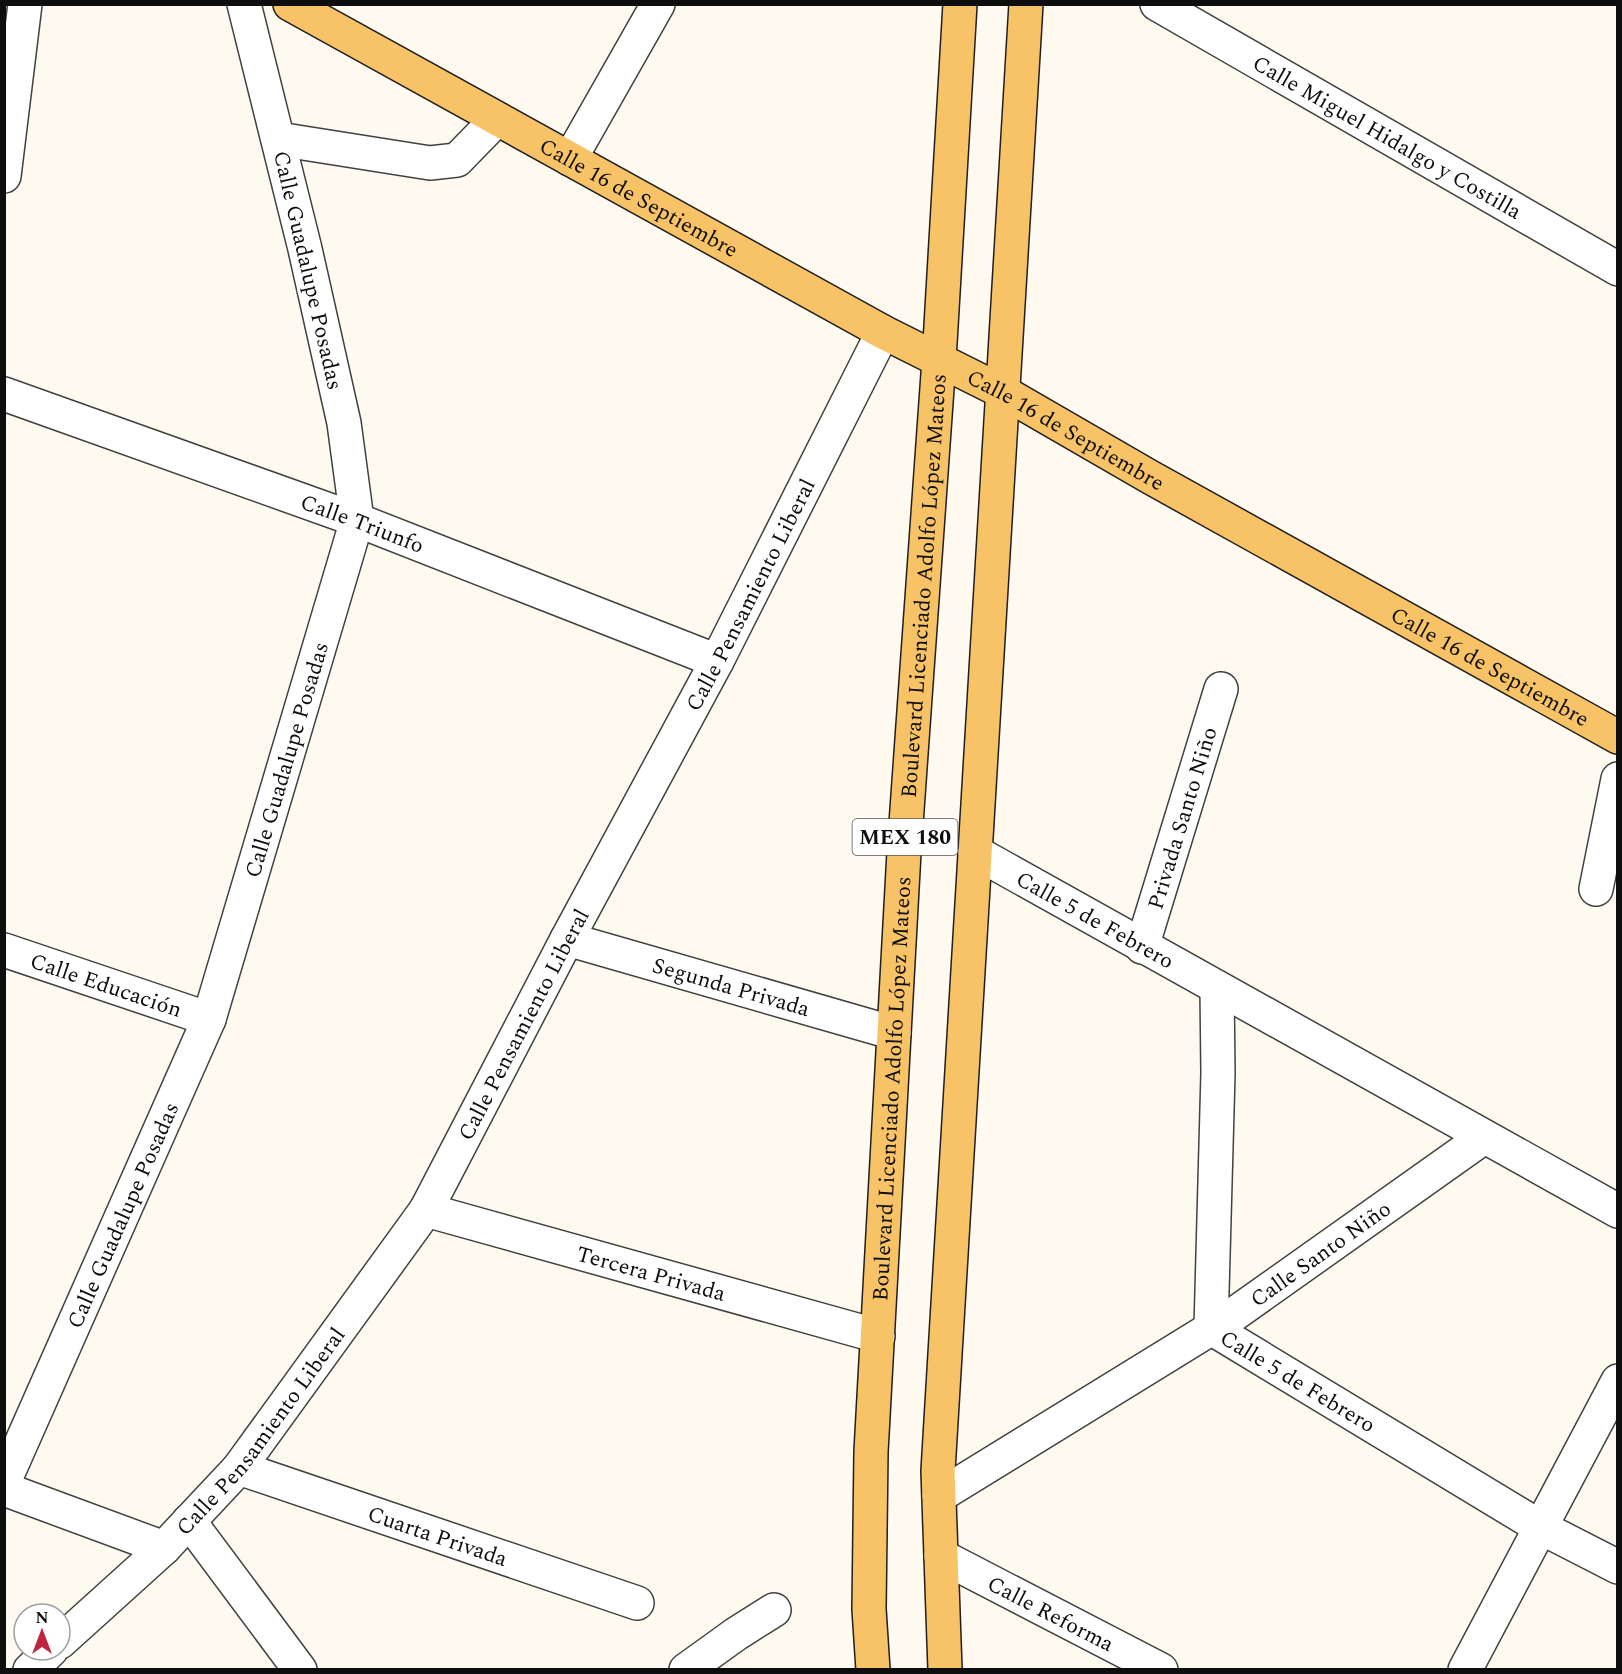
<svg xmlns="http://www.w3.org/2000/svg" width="1622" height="1674" font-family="Spectral,serif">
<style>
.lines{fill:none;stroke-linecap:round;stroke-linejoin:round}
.minor-casing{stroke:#414141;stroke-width:36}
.major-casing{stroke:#1f1f1f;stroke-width:36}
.minor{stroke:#fff;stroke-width:33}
.major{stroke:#f8c366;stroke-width:33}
.labels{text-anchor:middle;stroke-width:6;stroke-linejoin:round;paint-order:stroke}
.shield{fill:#fff;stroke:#565656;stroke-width:1.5}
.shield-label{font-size:21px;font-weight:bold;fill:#0e0e0e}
.street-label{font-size:22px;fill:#0e0e0e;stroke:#fff}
</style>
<rect width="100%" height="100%" fill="#fffaef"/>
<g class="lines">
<g class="minor-casing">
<g id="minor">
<path id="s1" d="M 1157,4 L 1618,269"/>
<path d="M 278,139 L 430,163 L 457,160 L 497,119"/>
<path d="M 570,159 L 658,4"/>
<path d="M 4,176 L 25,4"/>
<path id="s2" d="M 4,394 L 357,520 L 717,661"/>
<path id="s3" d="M 975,852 L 1618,1211"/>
<path d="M 1596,889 L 1618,779"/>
<path id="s4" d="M 567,939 L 894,1033"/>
<path id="s5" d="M 1142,947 L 1221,689"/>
<path id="s6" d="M 4,950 L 209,1019"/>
<path id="s7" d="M 1217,988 L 1218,1073 L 1211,1328 L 1540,1527 L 1618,1567"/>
<path id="s8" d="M 426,1210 L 878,1336"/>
<path id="s9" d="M 239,1468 L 637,1603"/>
<path id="s10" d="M 4,1482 L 209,1019 L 357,520 L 344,423 L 305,249 L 244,4"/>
<path d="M 4,1489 L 164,1548"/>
<path id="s11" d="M 939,1496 L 1233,1315 L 1484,1137"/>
<path d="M 189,1521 L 300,1670"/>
<path id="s12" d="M 941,1556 L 1161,1670"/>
<path id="s13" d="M 60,1642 L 164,1548 L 239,1468 L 426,1210 L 567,939 L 717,661 L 883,332"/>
<path d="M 30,1670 L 51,1650"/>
<path d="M 686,1670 L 736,1634 L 774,1610"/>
<path d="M 1465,1670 L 1618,1381"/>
</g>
</g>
<g class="major-casing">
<g id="major">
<path id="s14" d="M 290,4 L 883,332 L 1003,392 L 1150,477 L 1618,737"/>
<path id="s15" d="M 873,1670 L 869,1609 L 871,1452 L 904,852 L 939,360 L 960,4"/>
<path d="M 945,1670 L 938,1471 L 1026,4"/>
</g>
</g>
<use href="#minor" class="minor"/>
<use href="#major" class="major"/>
</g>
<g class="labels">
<rect class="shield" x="852.5" y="819" width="105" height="36" rx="4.5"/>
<g class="shield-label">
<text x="905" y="844">MEX 180</text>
</g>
<g class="street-label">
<text dy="8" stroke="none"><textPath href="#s1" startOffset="266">Calle Miguel Hidalgo y Costilla</textPath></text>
<text dy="8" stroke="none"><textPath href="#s14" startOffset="399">Calle 16 de Septiembre</textPath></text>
<text transform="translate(309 270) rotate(77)" y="8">Calle Guadalupe Posadas</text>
<text dy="8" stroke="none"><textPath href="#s14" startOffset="885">Calle 16 de Septiembre</textPath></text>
<text dy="8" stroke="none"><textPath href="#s2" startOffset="381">Calle Triunfo</textPath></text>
<text dy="8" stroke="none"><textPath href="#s15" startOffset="1086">Boulevard Licenciado Adolfo López Mateos</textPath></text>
<text dy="8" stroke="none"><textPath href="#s13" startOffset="1264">Calle Pensamiento Liberal</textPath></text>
<text dy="8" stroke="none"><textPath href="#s14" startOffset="1371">Calle 16 de Septiembre</textPath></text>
<text dy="8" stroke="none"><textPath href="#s10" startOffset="777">Calle Guadalupe Posadas</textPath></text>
<text dy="8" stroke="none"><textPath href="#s5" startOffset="135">Privada Santo Niño</textPath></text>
<text dy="8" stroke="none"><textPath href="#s3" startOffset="138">Calle 5 de Febrero</textPath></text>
<text dy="8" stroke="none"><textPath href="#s6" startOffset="108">Calle Educación</textPath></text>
<text dy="8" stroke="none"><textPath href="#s4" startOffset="171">Segunda Privada</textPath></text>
<text dy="8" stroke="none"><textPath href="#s13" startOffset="778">Calle Pensamiento Liberal</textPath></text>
<text dy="8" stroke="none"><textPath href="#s15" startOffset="582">Boulevard Licenciado Adolfo López Mateos</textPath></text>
<text dy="8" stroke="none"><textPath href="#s10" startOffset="292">Calle Guadalupe Posadas</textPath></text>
<text dy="8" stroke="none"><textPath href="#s11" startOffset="452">Calle Santo Niño</textPath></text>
<text dy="8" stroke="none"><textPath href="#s8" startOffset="234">Tercera Privada</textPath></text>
<text dy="8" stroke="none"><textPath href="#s7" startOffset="442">Calle 5 de Febrero</textPath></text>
<text dy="8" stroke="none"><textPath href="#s13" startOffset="292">Calle Pensamiento Liberal</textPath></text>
<text dy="8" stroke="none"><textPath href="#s9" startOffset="210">Cuarta Privada</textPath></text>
<text dy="8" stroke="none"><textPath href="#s12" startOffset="124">Calle Reforma</textPath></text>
</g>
</g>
<rect width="1622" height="1674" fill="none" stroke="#0e0e0e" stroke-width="12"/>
<g transform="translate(42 1632)"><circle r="28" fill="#ffffff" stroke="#9f9f9f" stroke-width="1.5"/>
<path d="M0-4.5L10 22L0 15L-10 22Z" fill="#be263f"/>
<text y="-9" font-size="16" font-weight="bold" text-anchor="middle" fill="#0e0e0e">N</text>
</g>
</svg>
